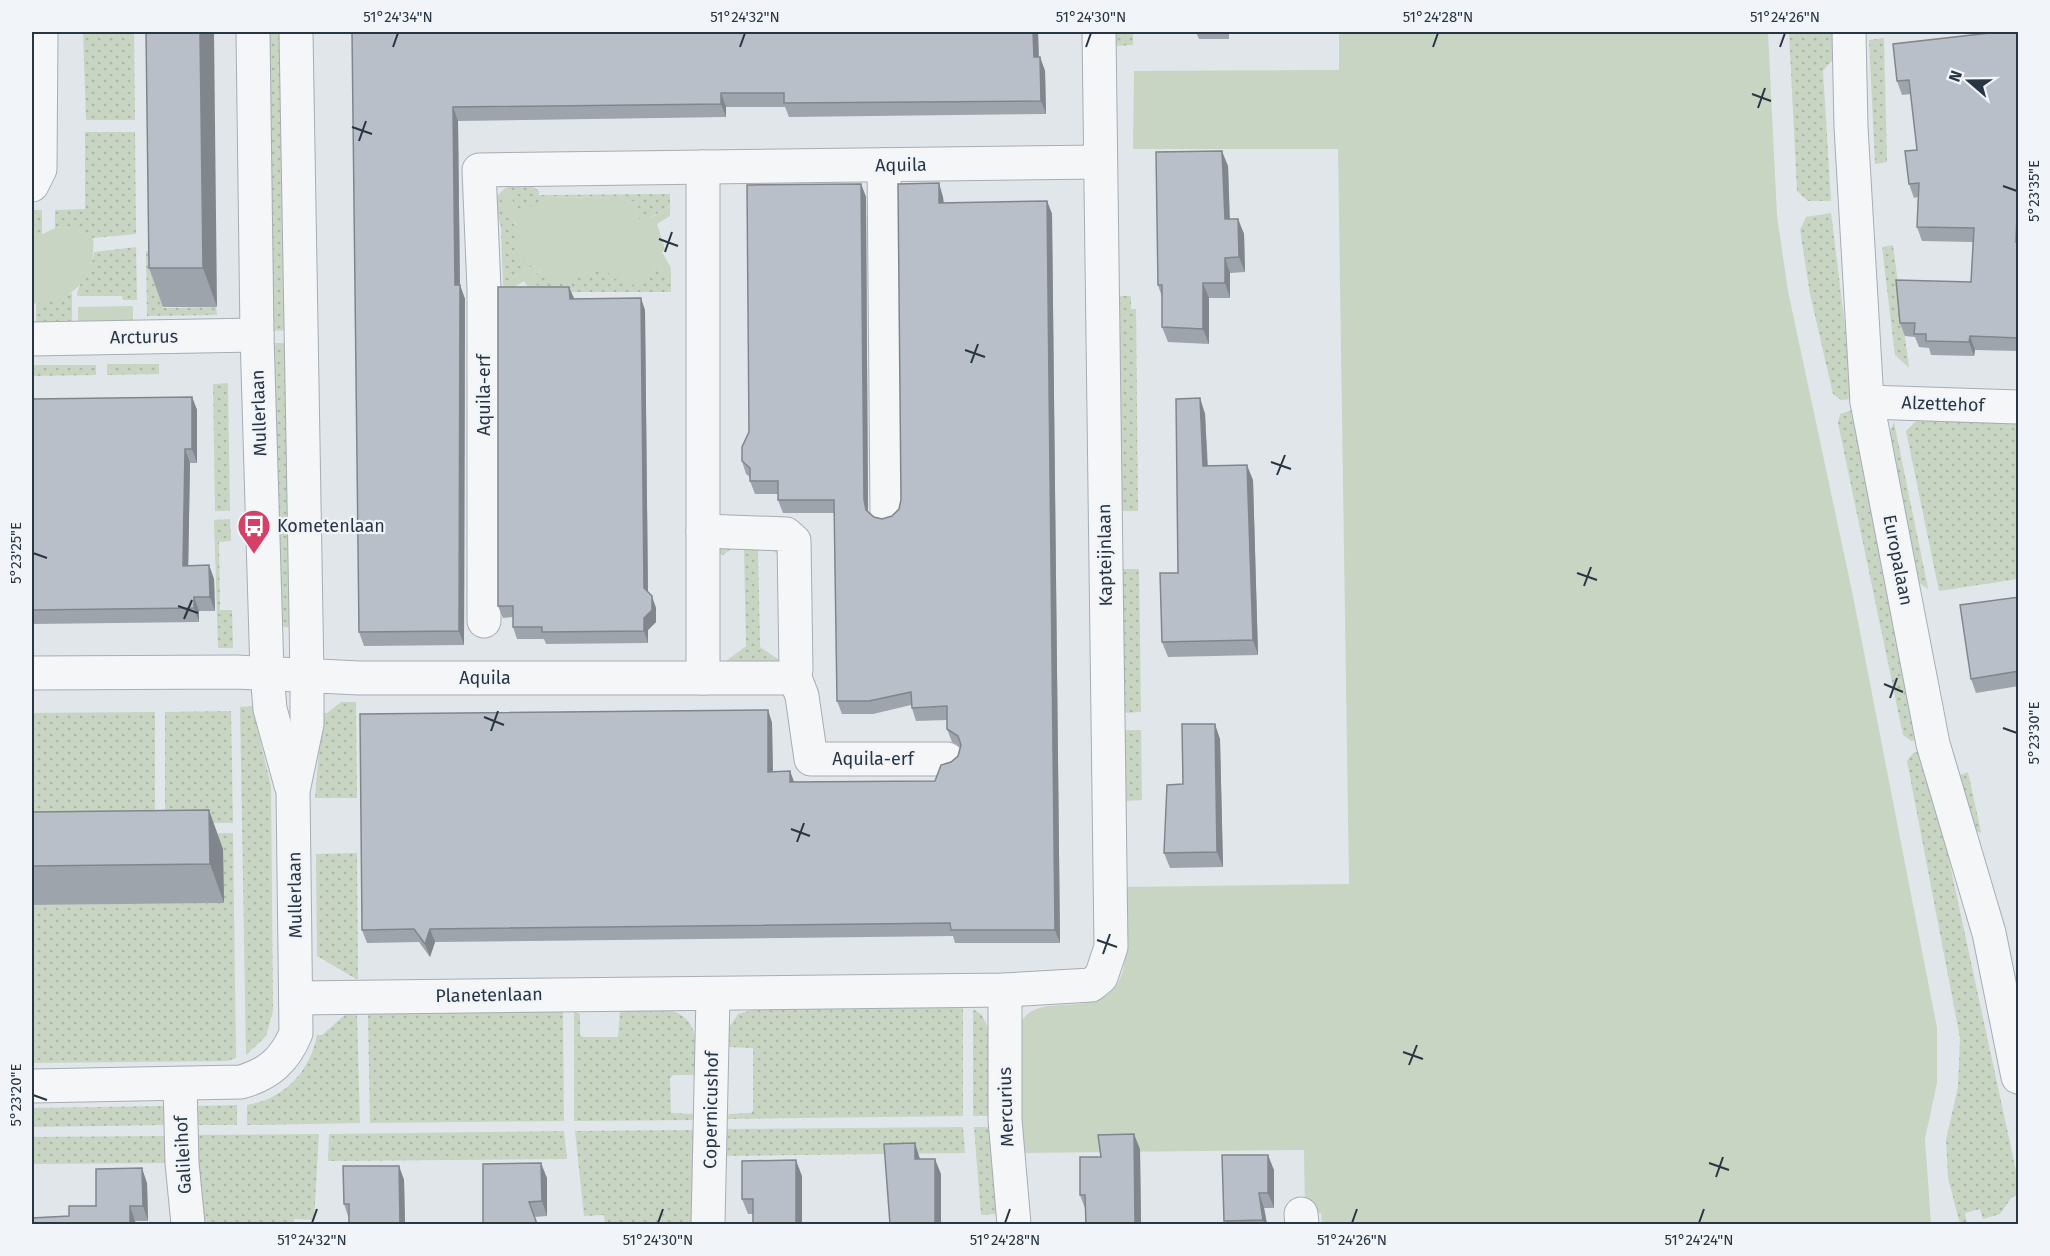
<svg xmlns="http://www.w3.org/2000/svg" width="2050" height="1256" font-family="'Fira Sans',sans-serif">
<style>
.grass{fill:url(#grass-dots)}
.park{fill:#c8d5c2}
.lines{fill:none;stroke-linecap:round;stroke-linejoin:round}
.minor-casing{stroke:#a6adb5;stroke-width:35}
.minor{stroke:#f4f6f8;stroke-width:33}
.wall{fill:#9ea4ac}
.shaded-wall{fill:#81868c}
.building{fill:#b8bfc8;stroke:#81868c;stroke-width:1.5}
.ticks{fill:none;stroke:#283543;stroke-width:2}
.labels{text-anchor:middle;stroke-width:4.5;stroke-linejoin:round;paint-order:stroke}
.street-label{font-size:18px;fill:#283543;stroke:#f1f4f8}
.poi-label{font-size:18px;fill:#283543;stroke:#f1f4f8;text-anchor:start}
.neatline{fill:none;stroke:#283543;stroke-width:2}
.ticks-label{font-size:15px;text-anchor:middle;fill:#283543}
</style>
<defs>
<pattern id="grass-dots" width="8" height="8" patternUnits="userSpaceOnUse" patternTransform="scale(1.5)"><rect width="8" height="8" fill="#c8d5c2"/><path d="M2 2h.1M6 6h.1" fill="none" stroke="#acb7a8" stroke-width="1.8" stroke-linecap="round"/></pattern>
</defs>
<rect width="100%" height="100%" fill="#e1e6ea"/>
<g class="grass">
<path d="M 83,32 L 134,32 L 135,120 L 86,120 Z"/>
<path d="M 261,32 L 293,32 L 294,330 L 267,331 Z"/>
<path d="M 1115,32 L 1133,32 L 1133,45 L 1115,46 Z"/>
<path d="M 1789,32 L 1833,32 L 1834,58 L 1823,71 L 1831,201 L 1808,201 L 1797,191 Z"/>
<path d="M 1884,38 L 1887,162 L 1875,164 L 1869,40 Z"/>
<path d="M 85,132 L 135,132 L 136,234 L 93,238 L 69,227 L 55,228 L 55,210 L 85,209 Z"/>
<path d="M 527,182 L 539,191 L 539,195 L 670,194 L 670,206 L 650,218 L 639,219 L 635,212 L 639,210 L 634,201 L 630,203 L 620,197 L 549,198 L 519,213 L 505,188 Z"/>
<path d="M 498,195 C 504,204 512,214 515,224 C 525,250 505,244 534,265 L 503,284 L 501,226 L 494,204 Z"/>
<path d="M 32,210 L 42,210 L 42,235 L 32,239 Z"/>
<path d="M 1831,213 L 1854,399 L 1841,400 L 1833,394 L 1810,294 L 1800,230 L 1806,217 Z"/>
<path d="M 1893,245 L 1909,368 L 1895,355 L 1882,247 Z"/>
<path d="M 136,247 L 137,300 L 123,300 L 122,296 L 77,296 C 78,281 93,269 94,252 Z"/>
<path d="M 146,251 L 161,251 L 163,308 L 216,307 L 217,315 L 147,316 Z"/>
<path d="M 658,263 L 671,285 L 671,292 L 569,292 L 542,299 L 532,276 L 541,271 C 568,289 576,273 603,268 C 624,282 633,284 655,271 L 654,266 Z"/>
<path d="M 72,293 L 72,326 L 36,327 L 36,304 Z"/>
<path d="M 1118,296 L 1131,296 L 1131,309 L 1136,309 L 1138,511 L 1120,511 Z"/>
<path d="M 267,343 L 293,343 L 299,628 L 273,626 Z"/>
<path d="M 107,364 L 159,364 L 159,374 L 107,375 Z"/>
<path d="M 32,365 L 96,365 L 96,375 L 32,376 Z"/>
<path d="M 228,383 L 230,511 L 215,511 L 213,384 Z"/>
<path d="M 1855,409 L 1923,739 L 1911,741 L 1903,735 L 1838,423 L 1840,414 Z"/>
<path d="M 1916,411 L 2018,414 L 2018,579 L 1939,591 L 1906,431 L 1916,421 Z"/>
<path d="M 1894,422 L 1928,588 L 1928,589 L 1916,581 L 1888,436 Z"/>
<path d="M 230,519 L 231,541 L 219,542 L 220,610 L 232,610 L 233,648 L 218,648 L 214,520 Z"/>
<path d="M 779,542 L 778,554 L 764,546 L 758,551 L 760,647 L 785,664 L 722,664 L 746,646 L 744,550 L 736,546 L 723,555 L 720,554 L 720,545 Z"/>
<path d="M 1121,569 L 1139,569 L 1141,712 L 1123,713 Z"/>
<path d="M 341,702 L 356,702 L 357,798 L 315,798 L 322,713 L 327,713 Z"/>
<path d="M 252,706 L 271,786 L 273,1011 L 266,1036 L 246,1055 L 240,707 Z"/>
<path d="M 231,711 L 233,823 L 165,823 L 165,712 Z"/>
<path d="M 155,712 L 155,824 L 34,825 L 32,713 Z"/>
<path d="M 1123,730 L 1141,730 L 1142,800 L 1124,801 Z"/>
<path d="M 1925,749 L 2018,1180 L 2018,1195 L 2012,1197 L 2000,1214 L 1983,1219 L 1980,1209 L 1965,1213 L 1967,1223 L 1960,1224 L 1948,1178 L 1946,1140 L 1958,1087 L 1960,1038 L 1907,761 L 1913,753 Z"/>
<path d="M 1968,772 L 1981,832 L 1980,833 L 1969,825 L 1957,776 Z"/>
<path d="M 233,833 L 236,1058 L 227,1061 L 32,1063 L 32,905 L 224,903 L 223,849 L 166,849 L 166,834 Z"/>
<path d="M 357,853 L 358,980 L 317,956 L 316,854 Z"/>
<path d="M 963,1007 L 963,1116 L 727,1119 L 729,1114 L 751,1113 L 753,1111 L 753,1048 L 728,1047 L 726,1032 L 738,1014 L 756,1009 Z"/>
<path d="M 973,1009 L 982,1015 L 988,1028 L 991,1116 L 973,1116 Z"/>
<path d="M 670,1010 C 702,1020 696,1047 695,1075 L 673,1075 L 670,1078 L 671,1113 L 695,1114 L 697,1120 L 574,1121 L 574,1011 L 580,1014 L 580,1035 L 583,1037 L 618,1037 L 620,1011 Z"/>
<path d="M 563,1011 L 564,1121 L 370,1123 L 368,1014 Z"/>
<path d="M 346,1014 L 357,1014 L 360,1123 L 247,1125 L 247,1105 C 284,1099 310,1072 317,1035 L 322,1035 Z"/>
<path d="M 237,1105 L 237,1125 L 195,1125 L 194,1106 Z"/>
<path d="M 164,1106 L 165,1125 L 32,1127 L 32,1108 Z"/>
<path d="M 963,1127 L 965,1153 L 725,1156 L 726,1129 Z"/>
<path d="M 974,1127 L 991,1127 L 996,1214 L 981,1215 Z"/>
<path d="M 697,1130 L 694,1224 L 605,1224 L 604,1215 L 584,1216 L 575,1131 Z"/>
<path d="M 564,1131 L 567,1159 L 328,1161 L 329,1134 Z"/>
<path d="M 319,1134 L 314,1220 L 294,1219 L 294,1224 L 202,1224 L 196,1135 Z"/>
<path d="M 165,1136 L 168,1163 L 32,1164 L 32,1137 Z"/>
</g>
<g class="park">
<path d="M 1339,32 L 1768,32 L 1777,216 L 1788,291 L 1853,596 L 1937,1028 L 1937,1083 L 1925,1139 L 1931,1224 L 1322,1224 L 1321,1213 L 1305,1214 L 1304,1150 L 1021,1153 L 1019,1027 C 1035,982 1110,1032 1124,966 C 1129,942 1125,911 1125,887 L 1349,884 L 1338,149 L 1133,149 L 1134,71 L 1339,70 Z"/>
<path d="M 505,188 L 519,212 L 549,198 L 620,197 L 630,203 L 634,201 L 640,210 L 635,212 L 639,219 L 648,214 L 651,218 L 670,206 L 670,216 L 657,224 L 665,249 L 662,252 L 671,268 L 671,285 L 658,263 L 654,266 L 655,271 L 631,286 L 625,280 L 621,282 L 618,278 L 615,279 L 603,268 L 597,272 L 595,270 L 587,277 L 580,276 L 572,283 L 565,281 L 560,284 L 558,280 L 553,282 L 551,278 L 546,280 L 540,271 L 532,276 L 542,294 L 534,297 L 524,281 L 503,294 L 503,284 L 534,265 L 528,266 C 525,260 518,260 517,251 C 515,243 518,237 512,227 L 516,224 L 498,195 Z"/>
<path d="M 69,227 L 93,238 C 97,279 72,302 32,304 L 32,239 L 55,228 Z"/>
<path d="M 133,306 L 133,322 L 78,322 L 78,307 Z"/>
</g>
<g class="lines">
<g class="minor-casing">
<g id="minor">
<path d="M 253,32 L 257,335 L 267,673 L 270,709 L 291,785"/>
<path d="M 1849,32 L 1851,127 L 1867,402 L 1933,744 L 1989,933 L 2018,1077"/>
<path d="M 884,165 L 887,513"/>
<path d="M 32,185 L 40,169 L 41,32"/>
<path d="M 32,339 L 257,335"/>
<path d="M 1867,402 L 2018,407"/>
<path d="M 703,531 L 786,534 L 794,541 L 796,670 L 794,675 L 789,678 L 703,678"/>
<path d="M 484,621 L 484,289 L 479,170 L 1099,162"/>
<path d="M 32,673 L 236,672 L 359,678 L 703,678 L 703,167"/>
<path d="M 794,675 L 802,696 L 811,759 L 947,759"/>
<path d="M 1005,990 L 1005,1120 L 1014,1224"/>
<path d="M 296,998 L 1005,990 L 1091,985 L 1101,977 L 1111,947 L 1099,32"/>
<path d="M 180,1084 L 182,1163 L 188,1224"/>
<path d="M 32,1086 L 241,1082 C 269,1074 285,1060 296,1033 L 293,791 L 307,724 L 307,677 L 296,32"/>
<path d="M 1301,1214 L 1302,1224"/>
<path d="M 708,1224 L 713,995"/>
</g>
</g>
<use href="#minor" class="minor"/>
</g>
<g class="wall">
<path d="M 146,32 L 217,307 L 163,307 L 149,268 Z"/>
<path d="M 352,32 L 1038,32 L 1039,57 L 1040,57 L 1045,71 L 1046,114 L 789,117 L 785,107 L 726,107 L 726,117 L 458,121 L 460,285 L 465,299 L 464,645 L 364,646 L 359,632 Z"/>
<path d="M 1196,32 L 1229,32 L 1229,39 L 1199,39 Z"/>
<path d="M 2019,32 L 2019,351 L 1975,350 L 1974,356 L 1931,355 L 1929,348 L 1919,347 L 1915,337 L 1905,336 L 1900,323 L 1971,282 L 1973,242 L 1922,241 L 1917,227 L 1918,197 L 1914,198 L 1909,184 L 1917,150 L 1911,94 L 1902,95 L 1897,81 Z"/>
<path d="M 1228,166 L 1230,219 L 1238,219 L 1244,234 L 1245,272 L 1230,273 L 1230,298 L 1209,298 L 1209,344 L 1168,342 L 1162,327 L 1162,297 L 1158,285 Z"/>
<path d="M 861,184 L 866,197 L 868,512 L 874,517 L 882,519 L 892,516 L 899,509 L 901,500 L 943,197 L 944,203 L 1047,201 L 1052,214 L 1060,943 L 955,943 L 953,936 L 435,942 L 430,957 L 419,942 L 367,943 L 362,930 L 768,710 L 772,723 L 773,771 L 794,782 L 935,781 L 951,762 L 958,756 L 960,747 L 952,742 L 947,729 L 947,720 L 916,721 L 911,705 L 873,714 L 842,714 L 837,701 L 834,513 L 783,513 L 778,500 L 778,494 L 755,494 L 750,481 L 750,477 L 746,474 L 742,461 L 749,432 Z"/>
<path d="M 574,299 L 645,310 L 648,592 L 656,608 L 656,622 L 648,630 L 648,643 L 546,644 L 544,639 L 517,639 L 513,627 L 513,617 L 503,618 L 498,606 Z"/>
<path d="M 192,397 L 197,410 L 197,463 L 190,463 L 188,566 L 209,565 L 214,579 L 215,611 L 199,611 L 199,622 L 32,624 L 32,399 Z"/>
<path d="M 1200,398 L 1205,414 L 1208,466 L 1253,480 L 1258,655 L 1168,657 L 1162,642 L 1178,573 Z"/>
<path d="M 2019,597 L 2019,686 L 1976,693 L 1971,679 Z"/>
<path d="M 1220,739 L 1223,867 L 1170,868 L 1164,853 Z"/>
<path d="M 32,812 L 223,849 L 224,903 L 32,905 Z"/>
<path d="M 1140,1149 L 1141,1224 L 1086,1224 L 1086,1211 L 1080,1195 L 1101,1157 Z"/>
<path d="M 399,1166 L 404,1180 L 405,1224 L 349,1224 L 349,1219 L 344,1204 Z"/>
<path d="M 1274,1170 L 1274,1208 L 1264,1208 L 1267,1224 L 1225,1224 L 1224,1221 Z"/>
<path d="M 802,1176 L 753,1214 L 748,1214 L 742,1199 Z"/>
<path d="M 547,1178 L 547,1216 L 534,1217 L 483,1224 Z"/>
<path d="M 147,1183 L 148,1221 L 135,1221 L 136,1224 L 32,1224 L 69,1216 L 96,1206 Z"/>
</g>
<g class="shaded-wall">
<path d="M 200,32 L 214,32 L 217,307 L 203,268 Z"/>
<path d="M 1033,32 L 1038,32 L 1039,71 L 1034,57 Z"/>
<path d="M 1040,57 L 1045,71 L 1046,114 L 1041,101 Z"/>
<path d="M 721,93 L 726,107 L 726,117 L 721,104 Z"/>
<path d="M 453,107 L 458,121 L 460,299 L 455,285 Z"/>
<path d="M 1222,151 L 1228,166 L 1230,234 L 1225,219 Z"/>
<path d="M 2019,160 L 2019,247 L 2016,242 Z"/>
<path d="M 939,183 L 943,197 L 944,216 L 939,203 Z"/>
<path d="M 861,184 L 866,197 L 868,513 L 871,523 L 864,500 Z"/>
<path d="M 1047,201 L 1052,214 L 1060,943 L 1055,930 Z"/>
<path d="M 1238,219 L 1244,234 L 1245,272 L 1239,257 Z"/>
<path d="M 1225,258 L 1230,273 L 1230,298 L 1225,283 Z"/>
<path d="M 1203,283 L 1209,298 L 1209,344 L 1203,329 Z"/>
<path d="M 460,285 L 465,299 L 464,645 L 459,631 Z"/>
<path d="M 569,287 L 574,298 L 574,311 L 570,299 Z"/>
<path d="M 641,298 L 645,310 L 648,600 L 644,588 Z"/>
<path d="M 1970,336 L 1975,350 L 1974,356 L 1969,342 Z"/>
<path d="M 192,397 L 197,410 L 197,463 L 192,449 Z"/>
<path d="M 1200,398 L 1205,414 L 1208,481 L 1203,466 Z"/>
<path d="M 185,449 L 190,463 L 188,580 L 183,566 Z"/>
<path d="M 1247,465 L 1253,480 L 1258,655 L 1253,640 Z"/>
<path d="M 209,565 L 214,579 L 215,611 L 210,597 Z"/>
<path d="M 652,596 L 656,608 L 656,622 L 648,630 L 648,643 L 644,631 L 644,618 Z"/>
<path d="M 194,597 L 199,611 L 199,622 L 194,608 Z"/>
<path d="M 768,710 L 772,723 L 773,785 L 768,772 Z"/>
<path d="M 1215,724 L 1220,739 L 1223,867 L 1217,852 Z"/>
<path d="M 790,771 L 795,784 L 790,782 Z"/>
<path d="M 209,810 L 223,849 L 224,903 L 210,864 Z"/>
<path d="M 430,929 L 435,942 L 430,957 L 425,944 Z"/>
<path d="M 1134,1134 L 1140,1149 L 1141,1224 L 1135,1224 Z"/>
<path d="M 915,1143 L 920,1159 L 915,1159 Z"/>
<path d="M 1268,1155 L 1274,1170 L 1274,1208 L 1268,1193 Z"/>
<path d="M 935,1159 L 941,1174 L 941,1224 L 935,1224 Z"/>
<path d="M 796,1160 L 802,1176 L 802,1224 L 796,1224 Z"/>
<path d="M 541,1163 L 547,1178 L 547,1216 L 542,1201 Z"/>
<path d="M 399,1166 L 404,1180 L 405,1224 L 400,1224 Z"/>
<path d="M 142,1168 L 147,1183 L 148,1221 L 143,1206 Z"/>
<path d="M 1259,1193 L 1264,1208 L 1267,1224 L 1264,1224 L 1263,1220 Z"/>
<path d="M 130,1206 L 136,1224 L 130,1224 Z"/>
</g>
<g class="building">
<path d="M 146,32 L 200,32 L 203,268 L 149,268 Z"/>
<path d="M 352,32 L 1033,32 L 1034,57 L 1040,57 L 1041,101 L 784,103 L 784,93 L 721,93 L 721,104 L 453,107 L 455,285 L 460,285 L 459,631 L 359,632 Z"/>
<path d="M 1998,32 L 2019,32 L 2019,160 L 2016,242 L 2019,242 L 2019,338 L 1970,336 L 1969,342 L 1926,341 L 1926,334 L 1914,334 L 1915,323 L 1900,323 L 1896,280 L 1971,282 L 1974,228 L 1917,227 L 1919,183 L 1909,184 L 1905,151 L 1917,150 L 1909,80 L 1897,81 L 1893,44 Z"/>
<path d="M 1222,151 L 1225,219 L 1238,219 L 1239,257 L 1225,258 L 1225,283 L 1203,283 L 1203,329 L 1162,327 L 1162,285 L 1158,285 L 1156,152 Z"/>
<path d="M 939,183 L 939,203 L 1047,201 L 1055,930 L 951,930 L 950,923 L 430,929 L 425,944 L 414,929 L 362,930 L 360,714 L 768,710 L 768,772 L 790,771 L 790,782 L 935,781 L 941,765 L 951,762 L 958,756 L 961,745 L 958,736 L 947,729 L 947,706 L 912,708 L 911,692 L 869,701 L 837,701 L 834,500 L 778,500 L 778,481 L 750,481 L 750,468 L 742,461 L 742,447 L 749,432 L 747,185 L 861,184 L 864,500 L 866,510 L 874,517 L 882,519 L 892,516 L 899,509 L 901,500 L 898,184 Z"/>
<path d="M 498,287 L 569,287 L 570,299 L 641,298 L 644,588 L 652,596 L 652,610 L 644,618 L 644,631 L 542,632 L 542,627 L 513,627 L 513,606 L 498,606 Z"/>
<path d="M 192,397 L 192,449 L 185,449 L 183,566 L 209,565 L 210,597 L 194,597 L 194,608 L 32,610 L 32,399 Z"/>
<path d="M 1200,398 L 1203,466 L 1247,465 L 1253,640 L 1162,642 L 1160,573 L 1178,573 L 1176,399 Z"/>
<path d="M 2019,597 L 2019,671 L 1971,679 L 1960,605 Z"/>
<path d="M 1182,724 L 1215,724 L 1217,852 L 1164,853 L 1167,785 L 1183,784 Z"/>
<path d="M 209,810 L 210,864 L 32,866 L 32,812 Z"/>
<path d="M 1134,1134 L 1135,1224 L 1086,1224 L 1085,1195 L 1080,1195 L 1080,1157 L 1101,1157 L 1098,1135 Z"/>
<path d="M 915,1143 L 915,1159 L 935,1159 L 935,1224 L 890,1224 L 884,1144 Z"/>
<path d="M 1222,1155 L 1268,1155 L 1268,1193 L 1259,1193 L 1263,1220 L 1224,1221 Z"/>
<path d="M 796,1160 L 796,1224 L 753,1224 L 753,1199 L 742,1199 L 742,1161 Z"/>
<path d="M 541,1163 L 542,1201 L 529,1202 L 537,1224 L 483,1224 L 483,1164 Z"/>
<path d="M 343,1166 L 399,1166 L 400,1224 L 349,1224 L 349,1204 L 344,1204 Z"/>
<path d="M 142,1168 L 143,1206 L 130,1206 L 130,1224 L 32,1224 L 32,1218 L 69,1216 L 69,1206 L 96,1206 L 96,1169 Z"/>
</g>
<path class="ticks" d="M 393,47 L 398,33M 740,47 L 745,33M 1086,47 L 1091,33M 1433,47 L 1438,33M 1780,47 L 1785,33M 1752,94 L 1771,101M 1758,108 L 1765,88M 352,127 L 372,134M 359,141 L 366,121M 2003,186 L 2017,191M 659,239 L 678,246M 665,252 L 672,232M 965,350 L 985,357M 971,363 L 978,344M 1271,462 L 1291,469M 1277,475 L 1285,455M 33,553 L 47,558M 1577,573 L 1597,580M 1584,586 L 1591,567M 178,606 L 198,613M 184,619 L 192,600M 1884,684 L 1903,692M 1890,698 L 1897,678M 484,717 L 504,725M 2003,728 L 2017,733M 491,731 L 498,711M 791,829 L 810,836M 797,842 L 804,823M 1097,940 L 1117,947M 1103,954 L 1110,934M 1403,1052 L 1423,1059M 1409,1065 L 1417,1045M 33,1095 L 47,1100M 1709,1163 L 1729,1170M 1716,1177 L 1723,1157M 312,1223 L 317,1209M 658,1223 L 663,1209M 1005,1223 L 1010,1209M 1352,1223 L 1357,1209M 1699,1223 L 1704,1209"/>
<defs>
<g id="bus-pin" transform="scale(1.725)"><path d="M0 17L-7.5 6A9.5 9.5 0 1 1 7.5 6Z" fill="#d54066" stroke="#f1f4f8"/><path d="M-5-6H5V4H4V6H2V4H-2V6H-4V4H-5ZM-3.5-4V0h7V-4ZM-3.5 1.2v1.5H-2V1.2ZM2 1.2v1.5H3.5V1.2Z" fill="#fff"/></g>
</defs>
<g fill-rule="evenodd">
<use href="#bus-pin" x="254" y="526"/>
</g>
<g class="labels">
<g class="street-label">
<text transform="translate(901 165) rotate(-1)" y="6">Aquila</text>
<text transform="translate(144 337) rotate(-1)" y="6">Arcturus</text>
<text transform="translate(484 395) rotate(-90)" y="6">Aquila-erf</text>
<text transform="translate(1943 404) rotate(2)" y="6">Alzettehof</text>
<text transform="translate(259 413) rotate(-92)" y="6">Mullerlaan</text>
<text transform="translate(1105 555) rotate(-91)" y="6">Kapteijnlaan</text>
<text transform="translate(1898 560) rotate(79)" y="6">Europalaan</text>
<text x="485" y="684">Aquila</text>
<text x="873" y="765">Aquila-erf</text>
<text transform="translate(295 895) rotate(-91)" y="6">Mullerlaan</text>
<text transform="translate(489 995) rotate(-1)" y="6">Planetenlaan</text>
<text transform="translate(1006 1107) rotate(-92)" y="6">Mercurius</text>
<text transform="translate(711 1110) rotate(-89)" y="6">Copernicushof</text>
<text transform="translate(183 1155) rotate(-93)" y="6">Galileihof</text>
</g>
<g class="poi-label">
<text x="277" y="532">Kometenlaan</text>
</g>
</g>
<rect width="2050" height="1256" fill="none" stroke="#f1f4f8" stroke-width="66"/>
<g transform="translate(1969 81) rotate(290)" stroke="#f1f4f8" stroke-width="4.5" paint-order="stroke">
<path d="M0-4.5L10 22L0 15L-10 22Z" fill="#283543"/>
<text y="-9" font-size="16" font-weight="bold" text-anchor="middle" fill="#283543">N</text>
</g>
<rect x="33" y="33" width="1984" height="1190" class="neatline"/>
<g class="ticks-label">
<text x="398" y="22">51°24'34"N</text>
<text x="745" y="22">51°24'32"N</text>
<text x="1091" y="22">51°24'30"N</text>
<text x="1438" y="22">51°24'28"N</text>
<text x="1785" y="22">51°24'26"N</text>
<text transform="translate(2034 191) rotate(-90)" y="5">5°23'35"E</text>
<text transform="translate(16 553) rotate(-90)" y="5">5°23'25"E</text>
<text transform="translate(2034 733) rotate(-90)" y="5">5°23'30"E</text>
<text transform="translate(16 1095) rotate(-90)" y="5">5°23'20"E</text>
<text x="312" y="1245">51°24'32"N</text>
<text x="658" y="1245">51°24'30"N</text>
<text x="1005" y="1245">51°24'28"N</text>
<text x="1352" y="1245">51°24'26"N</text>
<text x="1699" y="1245">51°24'24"N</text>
</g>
</svg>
